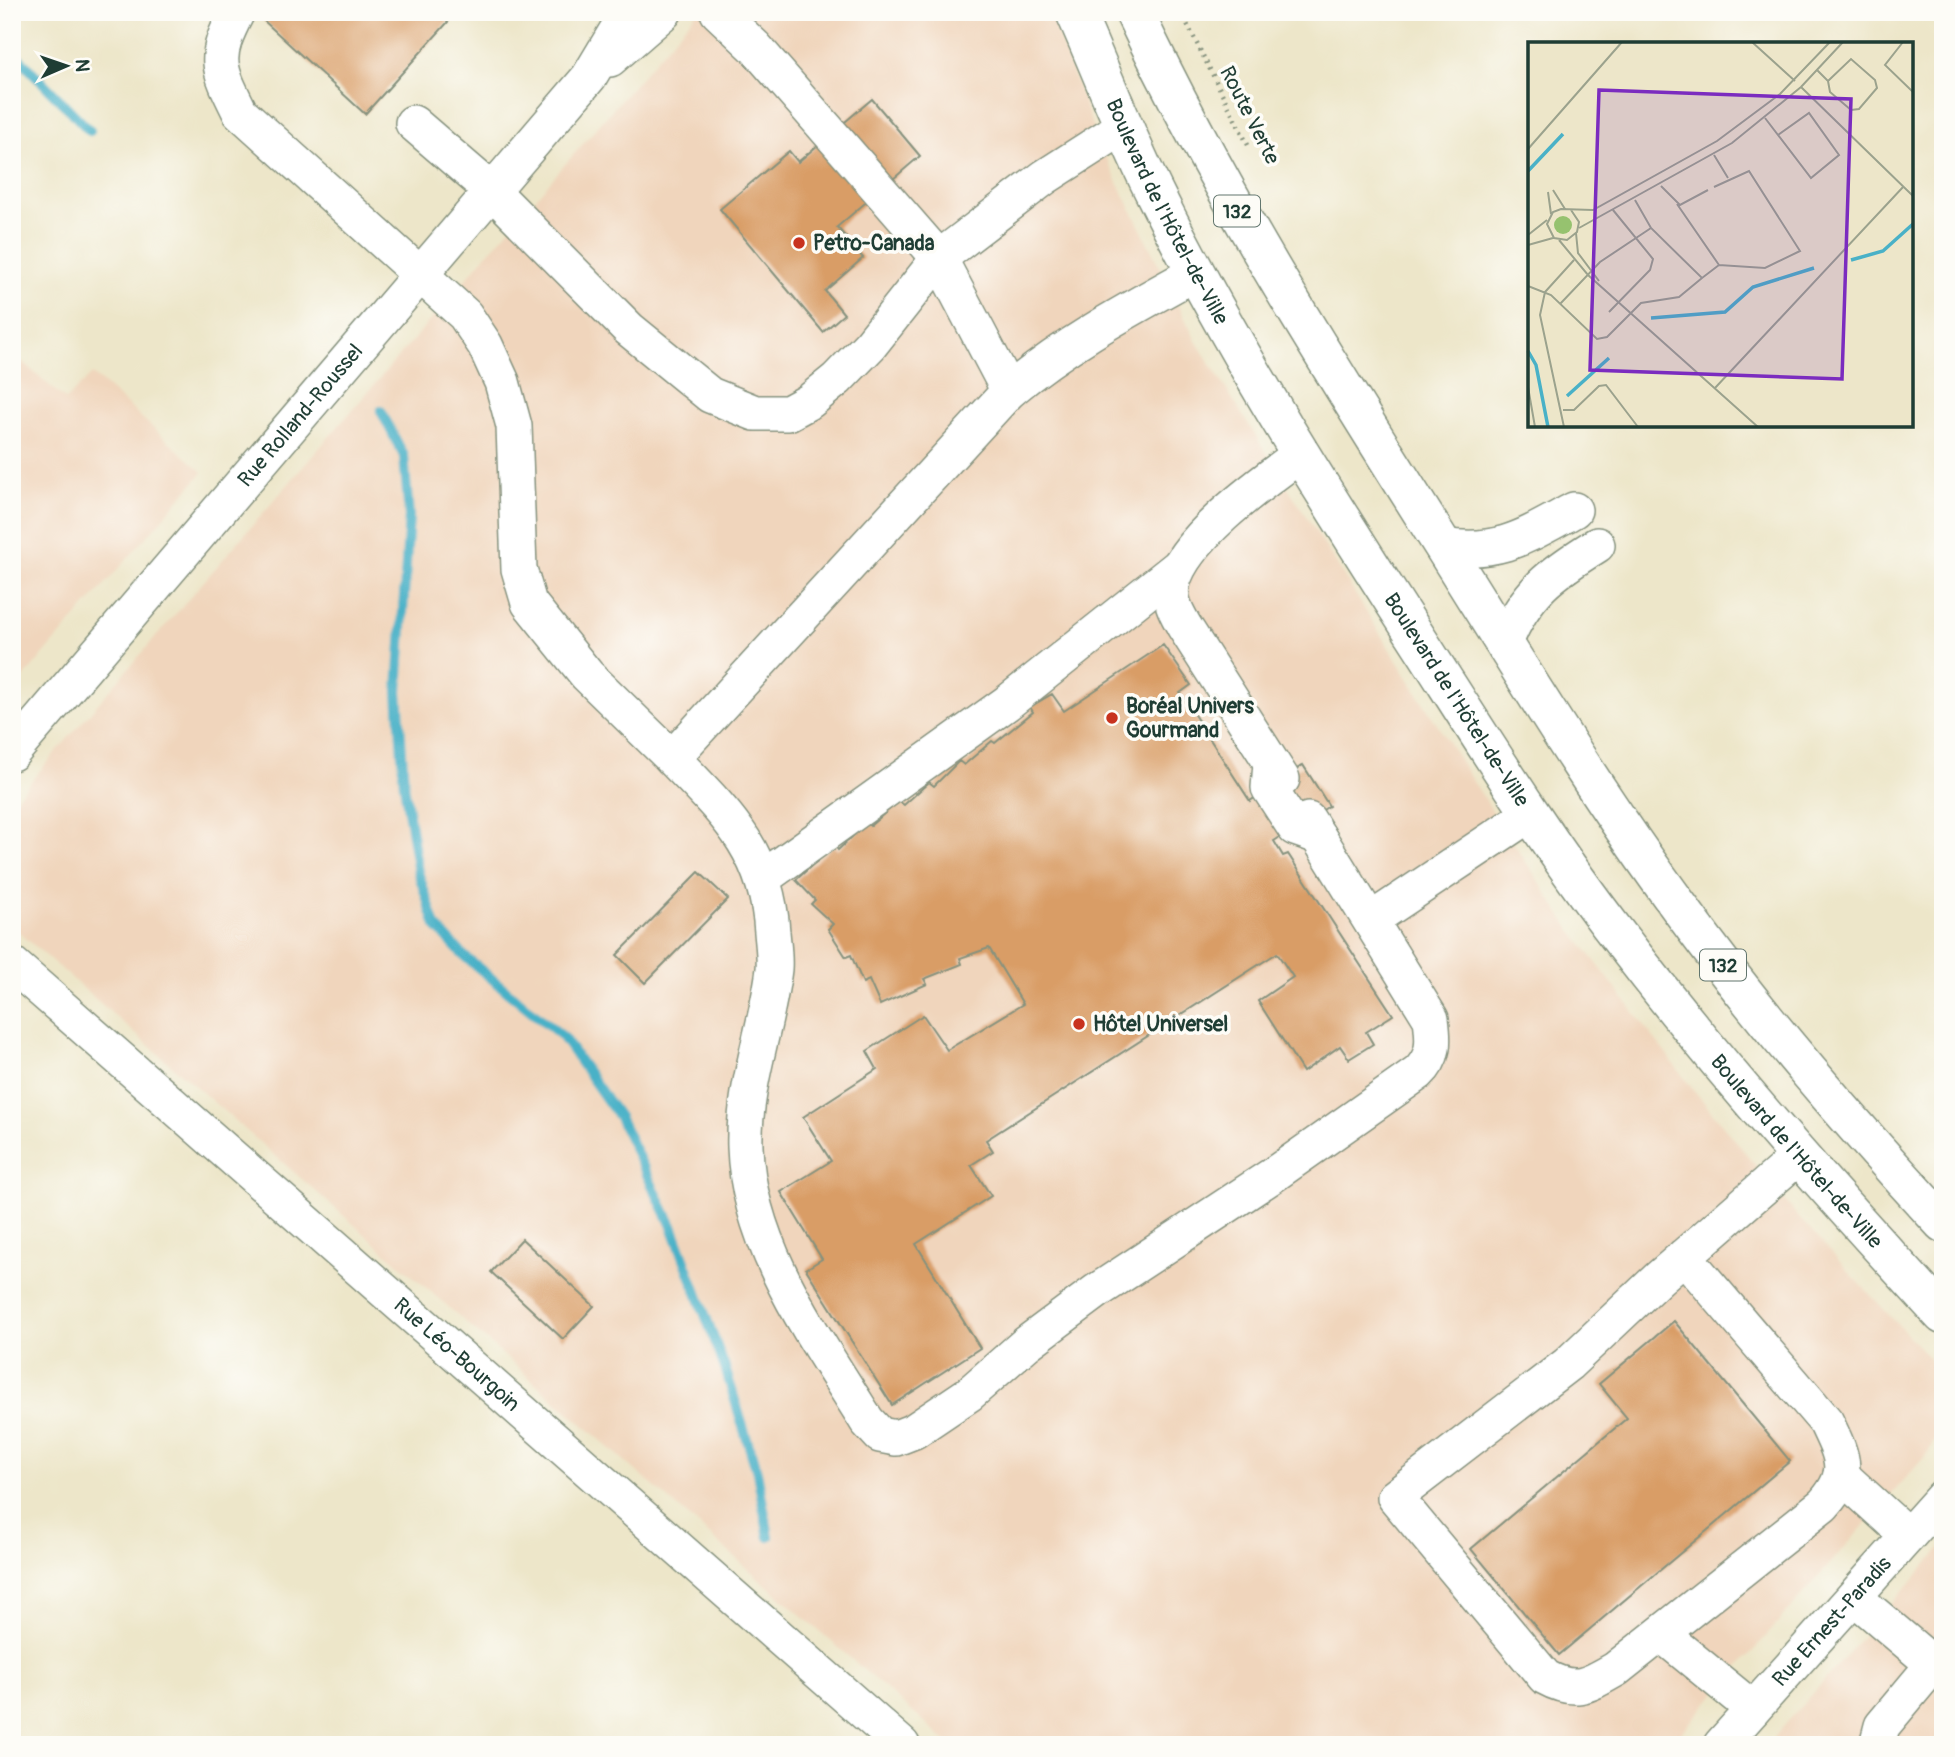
<svg xmlns="http://www.w3.org/2000/svg" width="1955" height="1757" font-family="Pangolin,sans-serif">
<style>
.built{fill:#f0d5bc}
.lines{fill:none;stroke-linecap:round;stroke-linejoin:round}
.stream{stroke:#49b1c7;stroke-width:10}
.building{fill:#d99d66}
.minor-casing{stroke:#86927e;stroke-width:38}
.major-casing{stroke:#86927e;stroke-width:41}
.path{stroke:#86927e;stroke-width:4.5;stroke-dasharray:2 5;stroke-linecap:butt}
.minor{stroke:#fff;stroke-width:35}
.major{stroke:#fff;stroke-width:38}
.poi-dot{fill:#c8321e;stroke:#fdfcf7;stroke-width:2.5}
.labels{text-anchor:middle;stroke-width:7;stroke-linejoin:round;paint-order:stroke}
.shield{fill:#fdfcf7;stroke:#62766e;stroke-width:2}
.shield-label{font-size:19px;font-weight:bold;fill:#1f3d34}
.street-label{font-size:21px;fill:#1f3d34;stroke:#fdfcf7}
.poi-label{font-size:21px;font-weight:bold;fill:#1f3d34;stroke:#fdfcf7;text-anchor:start}
.inset-river{fill:none;stroke:#49b1c7;stroke-width:3.5}
.inset-road{fill:none;stroke:#9ba28d;stroke-width:2}
.view{fill:#7b2cbf;fill-opacity:0.15;stroke:#7b2cbf;stroke-width:3.5}
.inset-edge{fill:none;stroke:#1f3d34;stroke-width:3.5}
</style>
<rect width="100%" height="100%" fill="#fdfcf7"/>
<filter id="ink" filterUnits="userSpaceOnUse"><feTurbulence type="fractalNoise" baseFrequency=".0143" numOctaves="2"/><feDisplacementMap in="SourceGraphic" scale="14" xChannelSelector="R" yChannelSelector="G"/><feConvolveMatrix kernelMatrix="1 2 1 2 8 2 1 2 1" color-interpolation-filters="sRGB"/></filter>
<filter id="wash" filterUnits="userSpaceOnUse"><feTurbulence type="fractalNoise" baseFrequency=".00686" numOctaves="4" result="noise"/><feDisplacementMap in="SourceGraphic" scale="28" xChannelSelector="R" yChannelSelector="G"/><feGaussianBlur stdDeviation="1.57" result="paint"/><feColorMatrix in="noise" values="0 0 0 0 0 0 0 0 0 0 0 0 0 0 0 0 0 1.4 0 .05"/><feComposite in="paint" operator="in"/></filter>
<g filter="url(#wash)">
<rect width="100%" height="100%" fill="#ede6c9"/>
<g class="built">
<path d="M 697,12 L 1049,12 L 1101,148 L 1196,341 L 1472,780 L 1569,927 L 1692,1088 L 1799,1218 L 1930,1359 L 1942,1391 L 1943,1419 L 1928,1453 L 1670,1745 L 950,1745 L 12,926 L 12,803 Z"/>
<path d="M 12,353 L 66,400 L 92,374 L 203,472 L 12,691 Z"/>
<path d="M 1943,1546 L 1943,1745 L 1767,1745 L 1816,1690 Z"/>
</g>
<g class="lines">
<g class="stream">
<path d="M 12,51 L 90,131"/>
<path d="M 381,411 L 404,456 L 409,516 L 398,691 L 404,785 L 418,872 L 436,926 L 464,956 L 562,1036 L 619,1117 L 672,1226 L 725,1368 L 757,1472 L 769,1537"/>
</g>
</g>
<g id="blocks">
<g class="building">
<path d="M 270,12 L 457,12 L 365,114 L 263,20 Z"/>
<path d="M 872,99 L 920,156 L 837,227 L 863,258 L 825,291 L 844,314 L 823,332 L 720,209 L 789,151 L 798,162 Z"/>
<path d="M 1163,645 L 1191,685 L 1180,693 L 1250,801 L 1303,765 L 1329,806 L 1274,841 L 1283,856 L 1288,854 L 1393,1015 L 1366,1032 L 1373,1044 L 1349,1059 L 1340,1046 L 1303,1072 L 1258,1001 L 1293,977 L 1277,953 L 986,1140 L 993,1151 L 971,1165 L 991,1196 L 916,1244 L 980,1348 L 892,1405 L 806,1269 L 822,1259 L 781,1192 L 831,1161 L 803,1117 L 877,1069 L 867,1051 L 923,1015 L 947,1050 L 1023,1004 L 989,948 L 960,958 L 962,964 L 924,979 L 927,984 L 880,1005 L 869,980 L 863,983 L 851,955 L 846,957 L 828,929 L 833,924 L 811,904 L 815,900 L 796,880 L 834,845 L 838,850 L 867,823 L 870,826 L 899,801 L 904,805 L 929,782 L 934,786 L 959,761 L 964,765 L 992,741 L 995,743 L 1033,712 L 1030,707 L 1052,694 L 1064,711 Z"/>
<path d="M 699,872 L 728,899 L 645,983 L 617,955 Z"/>
<path d="M 522,1239 L 594,1306 L 563,1339 L 491,1272 Z"/>
<path d="M 1674,1321 L 1790,1461 L 1559,1655 L 1471,1549 L 1627,1418 L 1599,1384 Z"/>
</g>
</g>
</g>
<g filter="url(#ink)">
<use href="#blocks" fill-opacity="0" stroke="#86927e" stroke-width="2"/>
<g class="lines">
<g class="minor-casing">
<g id="minor">
<path d="M 237,12 C 213,58 217,66 240,112 L 465,315 L 485,345 L 502,382 L 514,426 L 519,569 L 529,603 L 587,675 L 672,758"/>
<path d="M 718,12 L 755,47 L 939,258 L 1009,391"/>
<path d="M 610,59 L 664,12"/>
<path d="M 413,123 L 492,191 L 629,329 L 710,395 L 755,413 L 788,413 L 810,401 L 837,379 L 870,345 L 939,258 L 1045,177 L 1123,127"/>
<path d="M 1195,273 C 1130,309 1066,343 1009,391 L 672,758 C 725,813 767,850 772,932 C 773,944 775,957 774,969 C 767,1028 743,1086 745,1147 C 748,1247 817,1340 867,1421 L 880,1435 L 896,1438 L 914,1431 L 969,1394 L 1026,1344 L 1097,1291 L 1273,1175 L 1418,1073 C 1435,1057 1434,1041 1431,1019 L 1308,820"/>
<path d="M 1443,546 C 1499,555 1526,536 1574,510"/>
<path d="M 1505,643 C 1525,592 1552,573 1597,545"/>
<path id="s1" d="M 12,753 L 589,77 L 628,12"/>
<path d="M 1271,763 L 1269,788 L 1295,828 L 1318,836"/>
<path d="M 1282,779 L 1184,626 C 1177,613 1169,601 1172,585 C 1182,539 1264,481 1301,454"/>
<path d="M 763,878 L 1007,703 L 1178,567"/>
<path d="M 1371,920 L 1530,814"/>
<path id="s2" d="M 12,964 L 902,1745"/>
<path d="M 1684,1256 L 1826,1422 C 1843,1458 1852,1473 1823,1505 L 1616,1669 C 1588,1685 1576,1694 1545,1677 L 1395,1497 L 1568,1364 L 1659,1278 L 1798,1157"/>
<path d="M 1841,1475 L 1908,1536"/>
<path d="M 1854,1597 L 1933,1664"/>
<path d="M 1661,1634 L 1753,1709"/>
<path id="s3" d="M 1721,1745 L 1943,1497"/>
<path d="M 1877,1745 L 1882,1726 L 1943,1653"/>
</g>
</g>
<g class="major-casing">
<g id="major">
<path id="s4" d="M 1075,12 C 1103,75 1127,139 1158,200 C 1236,356 1330,503 1424,649 C 1487,747 1548,845 1619,937 C 1720,1069 1830,1193 1943,1315"/>
<path d="M 1134,12 C 1219,192 1325,359 1431,527 C 1512,655 1590,786 1680,908 C 1760,1019 1850,1122 1943,1223"/>
</g>
</g>
<path class="path" d="M 1181,12 L 1250,149"/>
<use href="#minor" class="minor"/>
<use href="#major" class="major"/>
</g>
</g>
<g class="poi-dot">
<circle cx="799" cy="243" r="7"/>
<circle cx="1112" cy="718" r="7"/>
<circle cx="1079" cy="1024" r="7"/>
</g>
<g class="labels">
<g class="shield">
<rect x="1214" y="195.5" width="46" height="31" rx="5"/>
<rect x="1700" y="949.5" width="46" height="31" rx="5"/>
</g>
<g class="shield-label">
<text x="1237" y="218">132</text>
<text x="1723" y="972">132</text>
</g>
<g class="street-label">
<text transform="translate(1250 115) rotate(63)" y="7">Route Verte</text>
<text dy="7" stroke="none"><textPath href="#s4" startOffset="220">Boulevard de l'Hôtel-de-Ville</textPath></text>
<text dy="7" stroke="none"><textPath href="#s1" startOffset="444">Rue Rolland-Roussel</textPath></text>
<text dy="7" stroke="none"><textPath href="#s4" startOffset="788">Boulevard de l'Hôtel-de-Ville</textPath></text>
<text dy="7" stroke="none"><textPath href="#s4" startOffset="1354">Boulevard de l'Hôtel-de-Ville</textPath></text>
<text dy="7" stroke="none"><textPath href="#s2" startOffset="592">Rue Léo-Bourgoin</textPath></text>
<text dy="7" stroke="none"><textPath href="#s3" startOffset="166">Rue Ernest-Paradis</textPath></text>
</g>
<g class="poi-label">
<text x="813" y="250">Petro-Canada</text>
<text x="1126" y="713">Boréal Univers<tspan x="1126" dy="24">Gourmand</tspan></text>
<text x="1093" y="1031">Hôtel Universel</text>
</g>
</g>
<g transform="translate(1528 42)">
<rect width="385" height="385" fill="#ede6c9"/>
<path d="M26 183a9 9 0 1 1 18 0a9 9 0 1 1-18 0Z" fill="#96c26f"/>
<path class="inset-river" d="M 0,129 L 35,92M 323,218 L 355,209 L 385,182M 123,276 L 197,270 L 225,245 L 286,226M 0,309 L 8,323 L 20,385M 39,354 L 81,316"/>
<path class="inset-road" d="M 224,0 L 267,39M 375,0 L 357,23 L 385,50M 289,28 L 300,39 L 302,50 L 323,68 L 331,67 L 349,46 L 347,38 L 323,17 L 300,39M 273,45 L 385,154M 237,76 L 283,136 L 311,113 L 281,71 L 250,93M 0,107 L 94,0M 186,113 L 200,136M 133,144 L 152,163 L 180,148M 25,148 L 37,167M 20,150 L 23,172M 107,158 L 123,186 L 174,236 L 191,223 L 237,226 L 272,209 L 221,129 L 186,145M 149,162 L 191,223M 43,168 L 51,180 L 49,190 L 39,198 L 26,196 L 19,182 L 25,170 L 33,167 L 65,168 L 189,99 L 252,52 L 302,0M 51,186 L 204,101 L 273,45 L 315,0M 48,191 L 50,211 L 71,239M 0,193 L 19,178M 31,198 L 60,233 L 230,385M 0,203 L 25,196M 0,244 L 23,253 L 69,297 L 79,295 L 113,261 L 151,255 L 174,236M 32,262 L 72,220 L 123,186M 81,270 L 122,228 L 125,217 L 85,168M 0,345 L 7,385M 187,346 L 376,144M 35,368 L 46,368 L 71,344 L 78,343 L 110,385M 36,385 L 12,273 L 17,250 L 46,218"/>
<path class="view" d="M 71,48 L 323,57 L 314,337 L 62,328 Z"/>
<rect width="385" height="385" class="inset-edge"/>
</g>
<rect width="1955" height="1757" fill="none" stroke="#fdfcf7" stroke-width="42"/>
<g transform="translate(66 66) rotate(88)" stroke="#fdfcf7" stroke-width="5" paint-order="stroke">
<path d="M0-5L12 26L0 18L-12 26Z" fill="#1f3d34"/>
<text y="-10" font-size="19" font-weight="bold" text-anchor="middle" fill="#1f3d34">N</text>
</g>
</svg>
